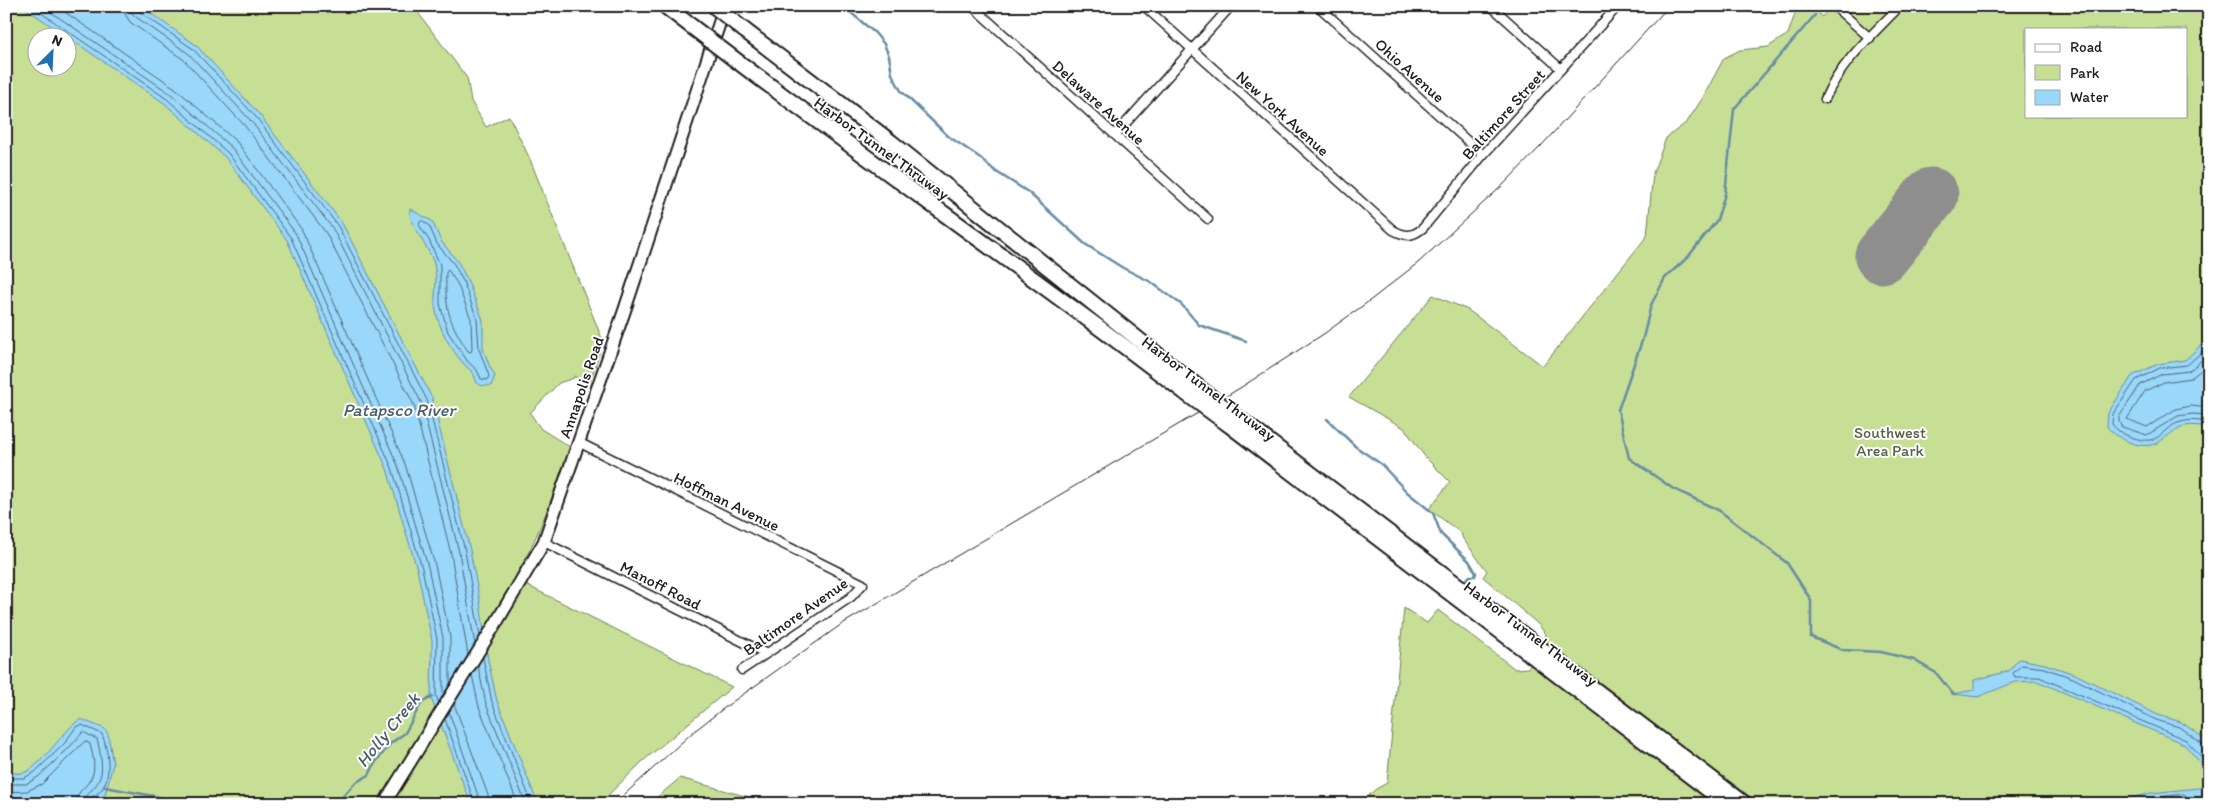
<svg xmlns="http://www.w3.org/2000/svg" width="2215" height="810" font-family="Itim,sans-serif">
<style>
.green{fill:#c6df95;stroke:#717e58;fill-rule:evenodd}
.water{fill:#99d7fb;stroke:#678ca2}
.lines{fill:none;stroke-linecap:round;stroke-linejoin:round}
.shore{stroke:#4e6775;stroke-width:1}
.stream{stroke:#678ca2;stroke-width:2.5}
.runway{stroke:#8e8e8e;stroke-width:55}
.street-casing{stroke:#1c1c1c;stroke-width:11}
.secondary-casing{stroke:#1c1c1c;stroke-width:15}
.highway-casing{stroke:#1c1c1c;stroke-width:18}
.street{stroke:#fff;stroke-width:8}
.secondary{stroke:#fff;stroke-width:11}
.highway{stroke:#fff;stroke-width:14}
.tram{stroke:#1c1c1c;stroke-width:1}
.highway-bridge-casing{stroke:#1c1c1c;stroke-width:18;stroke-linecap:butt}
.highway-bridge{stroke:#fff;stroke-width:14}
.labels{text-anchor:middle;stroke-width:4;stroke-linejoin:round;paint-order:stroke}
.street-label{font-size:16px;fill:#1c1c1c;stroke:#fff}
.park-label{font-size:16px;fill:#586046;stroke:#fff}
.water-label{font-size:18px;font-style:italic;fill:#485d6a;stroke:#fff}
</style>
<rect width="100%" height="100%" fill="#fff"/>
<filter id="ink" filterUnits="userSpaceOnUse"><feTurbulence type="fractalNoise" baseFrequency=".02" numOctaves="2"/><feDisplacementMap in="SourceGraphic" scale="10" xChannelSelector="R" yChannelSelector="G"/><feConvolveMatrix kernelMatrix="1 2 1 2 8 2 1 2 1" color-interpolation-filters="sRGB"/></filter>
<g filter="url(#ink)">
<g class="green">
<path d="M 6,6 L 413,6 L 467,78 L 471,101 L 486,127 L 509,116 L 529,157 L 603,341 L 589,386 L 574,376 L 574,378 L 559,383 L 530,413 L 541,429 L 570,447 C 554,492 539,538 514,579 L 732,687 L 643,761 L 599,804 L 6,804 ZM 38,38 L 68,38 L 68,68 L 38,68 Z"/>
<path d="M 1805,6 L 1811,6 L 1822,17 L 1831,6 L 2209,6 L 2209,802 L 2205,804 L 1359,804 L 1376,789 L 1387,783 L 1404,608 L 1427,623 L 1438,610 L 1515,669 L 1528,668 L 1546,635 L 1539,625 L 1483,577 L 1487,571 L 1463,539 L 1461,533 L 1429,509 L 1450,482 L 1426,458 L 1404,428 L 1349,397 L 1433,295 L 1468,310 L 1543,366 L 1647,236 L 1653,173 L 1666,138 L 1687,122 L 1702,99 L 1724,58 L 1740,50 L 1768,47 L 1788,34 L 1796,11 ZM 2026,29 L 2186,29 L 2186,116 L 2026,116 Z"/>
<path d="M 680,778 L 774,804 L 649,804 Z"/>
</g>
<g class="water">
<path d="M 22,6 L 140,6 L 196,45 L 259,114 L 342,223 L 432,398 L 470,550 L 480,602 L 488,660 L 497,701 L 538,804 L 471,804 L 431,698 L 432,641 L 417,569 L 387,469 L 287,240 L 225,157 L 164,103 Z"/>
<path d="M 410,209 L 432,221 L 441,241 L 458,262 L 467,279 L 483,320 L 483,348 L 489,365 L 495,376 L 491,386 C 486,385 482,387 477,383 C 475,380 475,375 472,372 C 470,369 466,367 464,364 C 450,348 438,328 435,306 C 434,294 438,277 434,264 C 430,249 407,221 410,209 Z"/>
<path d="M 2209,338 L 2209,427 C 2200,426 2190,424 2181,427 C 2174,430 2166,438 2159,442 C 2142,452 2118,439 2107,427 L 2108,413 L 2132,376 L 2158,364 L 2185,360 Z"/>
<path d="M 2019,659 L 2045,664 L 2075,674 L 2158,715 L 2181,722 L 2209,742 L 2209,773 L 2184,744 L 2037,681 L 2015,682 L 1978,697 L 1953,694 L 1974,690 L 1974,680 L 2009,671 Z"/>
<path d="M 81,719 L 105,729 L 108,734 L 113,764 L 105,795 L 93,804 L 6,804 L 6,773 C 11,772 17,774 22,773 C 39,771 64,728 81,719 Z"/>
<path d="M 2209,777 L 2209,800 L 2171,804 L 2038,804 L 2059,800 L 2128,799 L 2151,793 L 2207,787 Z"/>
</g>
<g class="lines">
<g class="shore">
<path d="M 31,6 L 167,99 L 228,153 L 291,238 L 392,468 L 422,568 L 437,639 L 436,696 L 439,703"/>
<path d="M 42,6 L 171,94 L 232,148 L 296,234 L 398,466 L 428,567 L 443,638 L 443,696"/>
<path d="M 56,6 L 175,88 L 237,142 L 302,230 L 405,464 L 435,565 L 450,637 L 450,684"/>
<path d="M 124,6 L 125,14 L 130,22 L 184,60 L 245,126 L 326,233 L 414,405 L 451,554 L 468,655"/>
<path d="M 131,6 L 132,13 L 136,17 L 189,54 L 251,121 L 333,229 L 421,402 L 459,552 L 475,645"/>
<path d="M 137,6 L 140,12 L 193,49 L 256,117 L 338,226 L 427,400 L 465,551 L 480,636"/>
<path d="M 423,221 L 429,225 L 437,244 L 454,264 L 463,281 L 477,319 L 479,349 L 489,376 L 487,380 L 481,379 L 477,370 L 468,362 L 448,332 L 440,304 L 440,265 L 429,240 L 419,225 L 420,222 Z"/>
<path d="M 448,270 L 457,283 L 471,319 L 472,349 L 471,352 L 468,351 C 448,321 445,308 446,273 Z"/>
<path d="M 2209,346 L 2187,365 L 2160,368 L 2136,380 L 2113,414 L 2112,424 C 2117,431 2123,434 2131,437 C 2163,448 2158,428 2181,422 C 2190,419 2199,421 2209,422"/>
<path d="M 2209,354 L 2189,371 L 2162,374 L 2140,385 L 2119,417 L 2119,422 L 2122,427 L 2147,435 L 2178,416 L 2193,414 L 2209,415"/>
<path d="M 2209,364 L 2191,378 L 2164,382 L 2145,391 L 2127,419 L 2147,427 L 2176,409 L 2191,406 L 2209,408"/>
<path d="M 483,658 L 492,702 L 532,804"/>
<path d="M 478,666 L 486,704 L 526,804"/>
<path d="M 472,675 L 479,707 L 518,804"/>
<path d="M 454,704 L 488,795 L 489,804"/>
<path d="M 449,712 L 481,804"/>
<path d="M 445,719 L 475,804"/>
<path d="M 2209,745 L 2204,745 L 2179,727 L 2156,720 L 2073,678 L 2044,668 L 2022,665 L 2013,673 L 2015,677 L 2039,677 L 2186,740 L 2209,765"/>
<path d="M 6,778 L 24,778 L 35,772 L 64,744 L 76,727 L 82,725 L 102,734 C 108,750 112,774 102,789 C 98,795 90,795 89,804"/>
<path d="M 6,784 L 26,784 L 38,777 L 68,749 L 83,732 L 97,739 C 100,753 106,772 96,785 C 91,793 84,793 83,804"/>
<path d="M 6,792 L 27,791 L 42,784 L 85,741 L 90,744 C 93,756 97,770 90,780 C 84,790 76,791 76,804"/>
<path d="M 2092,804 L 2129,804 L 2152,798 L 2184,794 L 2187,797 L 2185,804"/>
</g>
<g class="stream">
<path d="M 843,6 L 875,33 L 884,44 L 889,56 L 892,74 L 901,91 L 948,136 L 979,157 L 995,171 L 1028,192 L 1085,244 L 1123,268 L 1151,282 L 1182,305 L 1199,325 L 1246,341"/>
<path d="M 1815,15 L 1734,109 L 1725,194 L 1717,220 L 1688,257 L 1665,278 L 1651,305 L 1643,338 L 1618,410 L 1629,458 L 1672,488 L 1720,511 L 1787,563 L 1811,600 L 1811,637 L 1843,650 L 1881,652 L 1914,660 L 1936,673 L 1953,694 L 1956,694"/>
<path d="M 1327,419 L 1356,447 L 1381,464 L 1407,492 L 1433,513 L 1441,534 L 1469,561 L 1476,573 L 1475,576 L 1470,576 L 1463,582"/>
<path d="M 105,787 L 159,797 L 175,804"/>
<path d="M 264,804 L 273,804"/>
<path d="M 336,804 L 355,783 L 369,775 L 375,763 L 391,743 L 405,733 L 422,702 L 433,697"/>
</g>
<path class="runway" d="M 1882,256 L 1931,195"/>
<g class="street-casing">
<g id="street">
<path d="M 972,6 L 1208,219"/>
<path d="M 1144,6 L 1393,230 C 1406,237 1412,237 1423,228 L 1483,155 L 1618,6"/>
<path d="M 1318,6 L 1483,155"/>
<path d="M 1491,6 L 1561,69"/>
<path d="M 1834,6 L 1870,38"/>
<path d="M 1825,99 C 1841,62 1872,35 1900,6"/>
<path d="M 1115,135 L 1231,6"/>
<path d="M 580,443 L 863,584 L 851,597 L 742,670"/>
<path d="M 544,542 L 765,653"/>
</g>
</g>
<g class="secondary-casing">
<path id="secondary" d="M 384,804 L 496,623 L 544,542 L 625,309 L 725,6"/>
</g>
<g class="highway-casing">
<g id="highway">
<path d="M 665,6 L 691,26"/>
<path d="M 744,30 L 891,142 L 1198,387"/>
<path d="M 733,58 C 883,172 1038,279 1187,394"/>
<path d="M 1238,418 L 1745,804"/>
<path d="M 1228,424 L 1727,804"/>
</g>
</g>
<use href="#street" class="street"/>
<use href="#secondary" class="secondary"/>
<use href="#highway" class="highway"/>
<path class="tram" d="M 614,804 L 693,732 L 728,705 L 842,624 L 1240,388 L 1325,333 L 1372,299 L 1419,262 L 1504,184 L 1542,145 L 1669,6"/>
<g class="highway-bridge-casing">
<g id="highway-bridge">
<path d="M 714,6 L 744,30"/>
<path d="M 691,26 L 733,58"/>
<path d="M 1198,387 L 1238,418"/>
<path d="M 1187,394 L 1228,424"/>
</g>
</g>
<use href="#highway-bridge" class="highway-bridge"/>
</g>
</g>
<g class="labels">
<g class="street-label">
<text transform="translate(1410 70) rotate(42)" y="6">Ohio Avenue</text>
<text transform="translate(1099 102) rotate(42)" y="6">Delaware Avenue</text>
<text transform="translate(1283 113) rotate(42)" y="6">New York Avenue</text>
<text transform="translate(1503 114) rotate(-48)" y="6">Baltimore Street</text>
<text transform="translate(882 148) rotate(36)" y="6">Harbor Tunnel Thruway</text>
<text transform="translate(581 387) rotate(-71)" y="6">Annapolis Road</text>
<text transform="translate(1209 388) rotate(37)" y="6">Harbor Tunnel Thruway</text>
<text transform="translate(727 501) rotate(26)" y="6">Hoffman Avenue</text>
<text transform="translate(661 585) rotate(27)" y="6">Manoff Road</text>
<text transform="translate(795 616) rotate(-35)" y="6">Baltimore Avenue</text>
<text transform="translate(1531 633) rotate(37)" y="6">Harbor Tunnel Thruway</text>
</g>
<g class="park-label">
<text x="1890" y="438">Southwest<tspan x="1890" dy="18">Area Park</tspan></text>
</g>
<g class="water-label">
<text x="399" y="416">Patapsco River</text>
<text transform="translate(388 730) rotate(-51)" y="6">Holly Creek</text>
</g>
</g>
<rect width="2215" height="810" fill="none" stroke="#fff" stroke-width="25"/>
<rect x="12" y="12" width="2190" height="785" fill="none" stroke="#1c1c1c" stroke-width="2" filter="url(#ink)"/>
<rect x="2025" y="28" width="162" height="90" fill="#ffffff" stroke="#a4a4a4"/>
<rect x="2035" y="44" width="25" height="8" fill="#ffffff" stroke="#a4a4a4"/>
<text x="2070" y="52" font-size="15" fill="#1c1c1c">Road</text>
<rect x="2035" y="65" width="25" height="15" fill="#c6df95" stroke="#a4a4a4"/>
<text x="2070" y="78" font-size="15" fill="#1c1c1c">Park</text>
<rect x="2035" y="90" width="25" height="15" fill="#99d7fb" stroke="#a4a4a4"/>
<text x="2070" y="102" font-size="15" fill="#1c1c1c">Water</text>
<g transform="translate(52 52) rotate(24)"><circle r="24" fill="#ffffff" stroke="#a4a4a4"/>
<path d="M0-4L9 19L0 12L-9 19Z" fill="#1f6fb2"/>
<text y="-8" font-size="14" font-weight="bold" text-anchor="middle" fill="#1c1c1c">N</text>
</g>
</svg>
